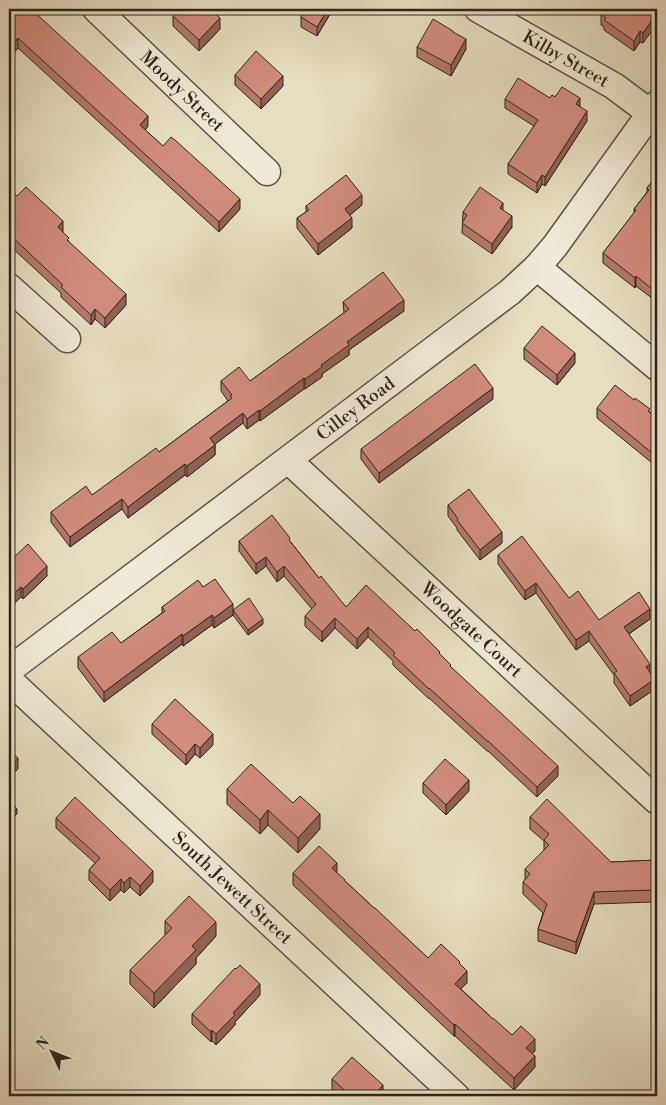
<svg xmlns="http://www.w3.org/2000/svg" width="666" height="1105" font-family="'Libre Bodoni',serif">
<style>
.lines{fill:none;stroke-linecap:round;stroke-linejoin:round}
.minor-casing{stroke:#5d5346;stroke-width:29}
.minor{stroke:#efead7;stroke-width:26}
.wall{fill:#b4786c;stroke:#2f251d}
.shaded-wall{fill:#926258;stroke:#2f251d}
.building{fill:#d18c7d;stroke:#2f251d}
.labels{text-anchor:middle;stroke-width:4.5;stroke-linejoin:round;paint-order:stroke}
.street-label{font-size:18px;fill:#2f251d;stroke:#efead7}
</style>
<rect width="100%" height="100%" fill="#e7dec2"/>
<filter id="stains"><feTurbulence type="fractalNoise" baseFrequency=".004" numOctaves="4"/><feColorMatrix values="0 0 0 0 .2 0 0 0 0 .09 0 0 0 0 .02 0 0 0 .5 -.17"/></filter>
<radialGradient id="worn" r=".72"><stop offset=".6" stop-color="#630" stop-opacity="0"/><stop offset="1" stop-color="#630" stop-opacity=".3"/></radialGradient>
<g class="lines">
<g class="minor-casing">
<g id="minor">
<path id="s1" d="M 96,9 L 267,172"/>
<path id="s2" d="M 478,9 L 614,86 L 657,118"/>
<path d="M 537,267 L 657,367"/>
<path d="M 9,287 L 67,339"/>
<path id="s3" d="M 288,460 L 656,800"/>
<path id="s4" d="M 9,670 L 510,292 L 537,267 L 555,246 L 657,104"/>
<path id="s5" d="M 9,680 L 456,1096"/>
</g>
</g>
<use href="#minor" class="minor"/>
</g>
<g class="wall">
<path d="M 9,9 L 148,126 L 145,130 L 163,146 L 240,209 L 219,232 L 18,48 Z"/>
<path d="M 306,9 L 343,9 L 340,13 L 333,9 L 317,36 L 301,27 L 301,17 Z"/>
<path d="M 657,9 L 643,43 L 640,42 L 634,51 L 604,30 L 604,27 L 601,25 L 601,14 Z"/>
<path d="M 173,16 L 220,29 L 199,51 L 173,26 Z"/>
<path d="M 453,32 L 466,49 L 451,76 L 417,57 L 417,47 Z"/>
<path d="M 235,75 L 283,86 L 261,109 L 235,85 Z"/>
<path d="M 555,97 L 580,107 L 587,121 L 545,186 L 542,184 L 537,193 L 508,174 L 508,164 L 534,126 L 505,108 L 505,99 L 550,98 Z"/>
<path d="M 657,175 L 657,302 L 636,286 L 635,288 L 603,263 L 603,253 L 634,213 L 634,209 L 647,192 L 647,188 Z"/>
<path d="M 9,188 L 17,196 L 63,232 L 69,242 L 126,305 L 105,328 L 95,319 L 91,325 L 61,297 L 61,293 L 9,245 Z"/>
<path d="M 362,205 L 350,215 L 352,228 L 318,255 L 297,228 L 297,218 L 306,212 L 306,206 Z"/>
<path d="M 503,211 L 512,227 L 492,254 L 462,233 L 463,212 Z"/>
<path d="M 343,302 L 404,311 L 349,350 L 349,355 L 322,374 L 322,377 L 305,389 L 304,389 L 260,421 L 259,420 L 247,429 L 243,423 L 215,444 L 215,455 L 187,477 L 185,475 L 128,518 L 122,509 L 70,547 L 51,522 L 51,512 L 92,495 L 159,452 L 228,401 L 221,391 L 221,381 L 250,381 L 344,313 Z"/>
<path d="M 524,348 L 575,363 L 557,385 L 524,359 Z"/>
<path d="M 493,399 L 379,483 L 361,459 L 361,449 Z"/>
<path d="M 597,408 L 650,412 L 657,419 L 657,467 L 597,418 Z"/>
<path d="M 448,505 L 502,543 L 480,560 L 457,530 L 457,528 L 448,516 Z"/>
<path d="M 239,541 L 290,541 L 319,578 L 346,607 L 440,655 L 451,667 L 558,776 L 537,797 L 488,751 L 487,751 L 429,698 L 429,699 L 393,665 L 393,661 L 368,637 L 357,649 L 335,628 L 322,642 L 305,626 L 305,616 L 312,609 L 284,576 L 277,582 L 266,566 L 256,574 L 239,551 Z"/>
<path d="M 28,544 L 47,576 L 23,599 L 21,597 L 9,609 Z"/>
<path d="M 498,555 L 569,598 L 599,620 L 650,619 L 629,634 L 650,672 L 655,689 L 630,706 L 614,683 L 614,675 L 589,641 L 576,650 L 536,593 L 525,600 L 498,564 Z"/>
<path d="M 203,587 L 233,615 L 214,628 L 212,625 L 183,646 L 182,644 L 104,702 L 78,668 L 78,657 L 121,643 L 162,613 L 162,607 Z"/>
<path d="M 233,610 L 263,624 L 248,635 L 233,615 Z"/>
<path d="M 152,724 L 213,745 L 200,758 L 195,754 L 186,765 L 152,734 Z"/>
<path d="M 423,783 L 469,791 L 446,815 L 423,793 Z"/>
<path d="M 227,789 L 320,829 L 298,853 L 268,825 L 260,834 L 227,804 Z"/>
<path d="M 530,817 L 611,862 L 657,860 L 657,910 L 654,910 L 653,902 L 594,904 L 576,954 L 538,941 L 538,929 L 543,913 L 523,894 L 523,882 L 525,880 L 525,869 L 544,850 L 544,841 L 530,829 Z"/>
<path d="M 56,818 L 153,882 L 140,896 L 130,887 L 124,893 L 121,890 L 110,901 L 89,880 L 89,870 L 95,863 L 56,828 Z"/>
<path d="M 293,873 L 337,873 L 345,881 L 428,958 L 460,964 L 467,983 L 461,989 L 493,1019 L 512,1035 L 535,1051 L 532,1054 L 535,1067 L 514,1090 L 455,1036 L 454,1036 L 293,885 Z"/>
<path d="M 165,921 L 216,936 L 196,958 L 196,964 L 154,1008 L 130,984 L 130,970 L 165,935 Z"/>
<path d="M 260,995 L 235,1022 L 235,1025 L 216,1045 L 212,1041 L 211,1042 L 192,1024 L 192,1014 Z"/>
<path d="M 332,1079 L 383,1096 L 340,1096 L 332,1089 Z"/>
</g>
<g class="shaded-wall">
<path d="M 328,9 L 333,9 L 317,36 L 317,27 Z"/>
<path d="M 657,13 L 657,24 L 643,43 L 643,33 Z"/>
<path d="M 220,18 L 220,29 L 199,51 L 199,40 Z"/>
<path d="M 640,31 L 640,42 L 634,51 L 634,41 Z"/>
<path d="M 18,38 L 18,48 L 9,59 L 9,49 Z"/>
<path d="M 466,39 L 466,49 L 451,76 L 451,65 Z"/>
<path d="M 283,76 L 283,86 L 261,109 L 261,99 Z"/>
<path d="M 580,98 L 580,107 L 576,104 Z"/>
<path d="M 587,111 L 587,121 L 545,186 L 545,177 Z"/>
<path d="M 148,116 L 148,126 L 140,136 L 140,125 Z"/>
<path d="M 542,175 L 542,184 L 537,193 L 537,183 Z"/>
<path d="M 362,195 L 362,205 L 345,219 L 345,209 Z"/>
<path d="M 240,199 L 240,209 L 219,232 L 219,222 Z"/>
<path d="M 503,203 L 503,214 L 500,208 Z"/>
<path d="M 512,216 L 512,227 L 492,254 L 492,244 Z"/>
<path d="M 352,218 L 352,228 L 318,255 L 318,244 Z"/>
<path d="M 63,221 L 63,232 L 58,237 L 58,227 Z"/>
<path d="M 636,276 L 636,286 L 635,288 L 635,278 Z"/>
<path d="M 126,294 L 126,305 L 105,328 L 105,318 Z"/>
<path d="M 404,300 L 404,311 L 349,350 L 349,355 L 322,374 L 322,377 L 305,389 L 305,379 L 347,342 Z"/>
<path d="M 95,309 L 95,319 L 91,325 L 91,315 Z"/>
<path d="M 575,353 L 575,363 L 557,385 L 557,375 Z"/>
<path d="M 304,378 L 304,389 L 260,421 L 260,411 Z"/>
<path d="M 493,388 L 493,399 L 379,483 L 379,473 Z"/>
<path d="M 259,410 L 259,420 L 247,429 L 247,419 Z"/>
<path d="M 243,413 L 243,423 L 210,448 L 210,438 Z"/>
<path d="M 215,445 L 215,455 L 187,477 L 187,466 Z"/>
<path d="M 185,464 L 185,475 L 128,518 L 128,507 Z"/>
<path d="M 122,499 L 122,509 L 70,547 L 70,537 Z"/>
<path d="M 502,532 L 502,543 L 480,560 L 480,550 Z"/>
<path d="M 266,557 L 266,566 L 256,574 L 256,564 Z"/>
<path d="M 47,566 L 47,576 L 23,599 L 23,589 Z"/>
<path d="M 284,566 L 284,576 L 277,582 L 277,572 Z"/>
<path d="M 536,583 L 536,593 L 525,600 L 525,591 Z"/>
<path d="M 21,587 L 21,597 L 9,609 L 9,598 Z"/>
<path d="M 233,604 L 233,615 L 214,628 L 214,618 Z"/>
<path d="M 650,609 L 650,619 L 624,637 L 624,627 Z"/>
<path d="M 212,615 L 212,625 L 183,646 L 183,636 Z"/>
<path d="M 335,618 L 335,628 L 322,642 L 322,632 Z"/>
<path d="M 263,619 L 263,624 L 248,635 L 248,630 Z"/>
<path d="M 368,627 L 368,637 L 357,649 L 357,639 Z"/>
<path d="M 589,631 L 589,641 L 576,650 L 576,640 Z"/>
<path d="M 182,634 L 182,644 L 104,702 L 104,692 Z"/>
<path d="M 650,664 L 650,674 L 646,667 Z"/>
<path d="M 655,679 L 655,689 L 630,706 L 630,696 Z"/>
<path d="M 213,734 L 213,745 L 200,758 L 200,748 Z"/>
<path d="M 195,744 L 195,754 L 186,765 L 186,755 Z"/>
<path d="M 18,758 L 18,769 L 10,777 L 10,783 L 9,784 L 9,768 Z"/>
<path d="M 558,766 L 558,776 L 537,797 L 537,787 Z"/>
<path d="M 469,780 L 469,791 L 446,815 L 446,805 Z"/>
<path d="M 17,809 L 17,814 L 9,822 L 9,817 Z"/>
<path d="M 268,810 L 268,825 L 260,834 L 260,820 Z"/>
<path d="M 320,814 L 320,829 L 298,853 L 298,838 Z"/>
<path d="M 337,863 L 337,874 L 332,868 Z"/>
<path d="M 153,871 L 153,882 L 140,896 L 140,886 Z"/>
<path d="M 130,877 L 130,887 L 124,893 L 124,883 Z"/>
<path d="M 121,879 L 121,890 L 110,901 L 110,890 Z"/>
<path d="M 594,892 L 594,904 L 576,954 L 576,942 Z"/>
<path d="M 216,922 L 216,936 L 196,958 L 196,964 L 154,1008 L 154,993 L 192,946 Z"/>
<path d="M 467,971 L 467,983 L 455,995 L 455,984 Z"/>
<path d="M 260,984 L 260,995 L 235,1022 L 235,1025 L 216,1045 L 216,1034 L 233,1013 Z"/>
<path d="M 455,1024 L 455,1036 L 454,1036 L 454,1025 Z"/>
<path d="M 212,1030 L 212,1041 L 211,1042 L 211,1032 Z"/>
<path d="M 535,1039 L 535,1051 L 526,1060 L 526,1048 Z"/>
<path d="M 535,1056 L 535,1067 L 514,1090 L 514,1078 Z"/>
<path d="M 383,1085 L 383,1096 L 378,1091 Z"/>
</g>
<g class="building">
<path d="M 9,9 L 31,9 L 148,116 L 140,125 L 163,146 L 171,137 L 175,140 L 240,199 L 219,222 L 18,38 L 9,49 Z"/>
<path d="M 179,9 L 210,9 L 220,18 L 199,40 L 173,16 Z"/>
<path d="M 306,9 L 328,9 L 317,27 L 301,17 Z"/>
<path d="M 605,9 L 657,9 L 657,13 L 643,33 L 640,31 L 634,41 L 604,20 L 606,18 L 601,14 Z"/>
<path d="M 433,19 L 453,31 L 453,32 L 466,39 L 451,65 L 417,47 Z"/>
<path d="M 256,51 L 283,76 L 261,99 L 235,75 Z"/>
<path d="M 518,78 L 550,98 L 552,95 L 555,97 L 562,87 L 580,98 L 576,104 L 587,111 L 545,177 L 542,175 L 537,183 L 508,164 L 538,120 L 505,99 Z"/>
<path d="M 346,175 L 362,195 L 345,209 L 352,218 L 318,244 L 297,218 L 309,210 L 306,206 Z"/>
<path d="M 657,175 L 657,293 L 636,276 L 635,278 L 603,253 L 636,210 L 634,209 L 649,190 L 647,188 Z"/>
<path d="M 26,187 L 63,221 L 58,227 L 69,238 L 67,240 L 126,294 L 105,318 L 95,309 L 91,315 L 61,287 L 63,285 L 9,234 L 9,188 L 17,196 Z"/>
<path d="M 480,187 L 503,203 L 500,208 L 512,216 L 492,244 L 462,223 L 467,215 L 463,212 Z"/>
<path d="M 383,272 L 404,300 L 347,342 L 349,345 L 321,365 L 322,367 L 305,379 L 304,378 L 260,411 L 259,410 L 247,419 L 243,413 L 210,438 L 215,445 L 187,466 L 185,464 L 128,507 L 122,499 L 70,537 L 51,512 L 86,486 L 92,495 L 156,448 L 159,452 L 232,398 L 230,396 L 232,395 L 221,381 L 239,367 L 250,381 L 349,309 L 343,302 Z"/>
<path d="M 542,326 L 575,353 L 557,375 L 524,348 Z"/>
<path d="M 475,364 L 493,388 L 379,473 L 361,449 Z"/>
<path d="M 615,385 L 634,400 L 635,398 L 650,409 L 648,411 L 657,419 L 657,457 L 597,408 Z"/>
<path d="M 469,489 L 502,532 L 480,550 L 457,520 L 458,519 L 448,505 Z"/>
<path d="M 272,515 L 290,538 L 289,540 L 319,578 L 321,576 L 346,607 L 366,585 L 415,631 L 417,629 L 440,652 L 439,653 L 451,665 L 450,666 L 558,766 L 537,787 L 488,741 L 487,741 L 429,688 L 429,689 L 393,655 L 395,653 L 368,627 L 357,639 L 335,618 L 322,632 L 305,616 L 316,604 L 284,566 L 277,572 L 266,557 L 256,564 L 239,541 Z"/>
<path d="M 522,536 L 569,598 L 578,591 L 599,620 L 639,592 L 650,609 L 624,627 L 650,664 L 646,667 L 655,679 L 630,696 L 614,673 L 617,671 L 589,631 L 576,640 L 536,583 L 525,591 L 498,555 Z"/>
<path d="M 28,544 L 47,566 L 23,589 L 21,587 L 9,598 L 9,562 Z"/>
<path d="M 215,579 L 233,604 L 214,618 L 212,615 L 183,636 L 182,634 L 104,692 L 78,657 L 112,632 L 121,643 L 165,611 L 162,607 L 198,580 L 203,587 Z"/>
<path d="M 249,598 L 263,619 L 248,630 L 233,610 Z"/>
<path d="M 175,699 L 213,734 L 200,748 L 195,744 L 186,755 L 152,724 Z"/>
<path d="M 9,749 L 18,758 L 9,768 Z"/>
<path d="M 445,759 L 469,780 L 446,805 L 423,783 Z"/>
<path d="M 251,764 L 293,803 L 300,796 L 320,814 L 298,838 L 268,810 L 260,820 L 227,789 Z"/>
<path d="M 75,797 L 153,871 L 140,886 L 130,877 L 124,883 L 121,879 L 110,890 L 89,870 L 100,858 L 56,818 Z"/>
<path d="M 547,799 L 611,862 L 657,860 L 657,898 L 654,898 L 653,890 L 594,892 L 576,942 L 538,929 L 547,904 L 523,882 L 530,874 L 525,869 L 549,845 L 544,840 L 549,834 L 530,817 Z"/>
<path d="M 9,800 L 17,809 L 9,817 Z"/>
<path d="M 319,846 L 337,863 L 332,868 L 345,880 L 344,880 L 374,908 L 375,908 L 428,958 L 441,944 L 460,962 L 459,963 L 467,971 L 455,984 L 493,1019 L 493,1018 L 512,1035 L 521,1026 L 535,1039 L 526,1048 L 535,1056 L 514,1078 L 455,1024 L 454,1025 L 293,873 Z"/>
<path d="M 189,896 L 216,922 L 192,946 L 196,950 L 154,993 L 130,970 L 172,928 L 165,921 Z"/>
<path d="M 240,965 L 260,984 L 233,1013 L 235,1015 L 216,1034 L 212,1030 L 211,1032 L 192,1014 L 235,968 L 236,969 Z"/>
<path d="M 352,1057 L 383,1085 L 378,1091 L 383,1096 L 351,1096 L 332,1079 Z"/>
</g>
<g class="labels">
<g class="street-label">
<text dy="6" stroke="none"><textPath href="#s2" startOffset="101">Kilby Street</textPath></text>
<text dy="6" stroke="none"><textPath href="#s1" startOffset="119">Moody Street</textPath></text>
<text dy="6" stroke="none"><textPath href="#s4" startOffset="434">Cilley Road</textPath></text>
<text dy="6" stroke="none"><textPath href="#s3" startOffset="250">Woodgate Court</textPath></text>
<text dy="6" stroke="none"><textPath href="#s5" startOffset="305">South Jewett Street</textPath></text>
</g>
</g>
<rect width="666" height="1105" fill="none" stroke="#e7dec2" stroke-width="30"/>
<rect x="10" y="10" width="646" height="1085" fill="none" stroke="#2f251d" stroke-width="2.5"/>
<rect x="15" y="15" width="636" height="1075" fill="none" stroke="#2f251d"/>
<g transform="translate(52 1052) rotate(313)" stroke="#efead7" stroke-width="4" paint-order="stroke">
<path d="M0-4L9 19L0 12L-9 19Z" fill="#2f251d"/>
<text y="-8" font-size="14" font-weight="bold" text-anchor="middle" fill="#2f251d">N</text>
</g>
<rect width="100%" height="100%" filter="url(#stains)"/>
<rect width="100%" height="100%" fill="url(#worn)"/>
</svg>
